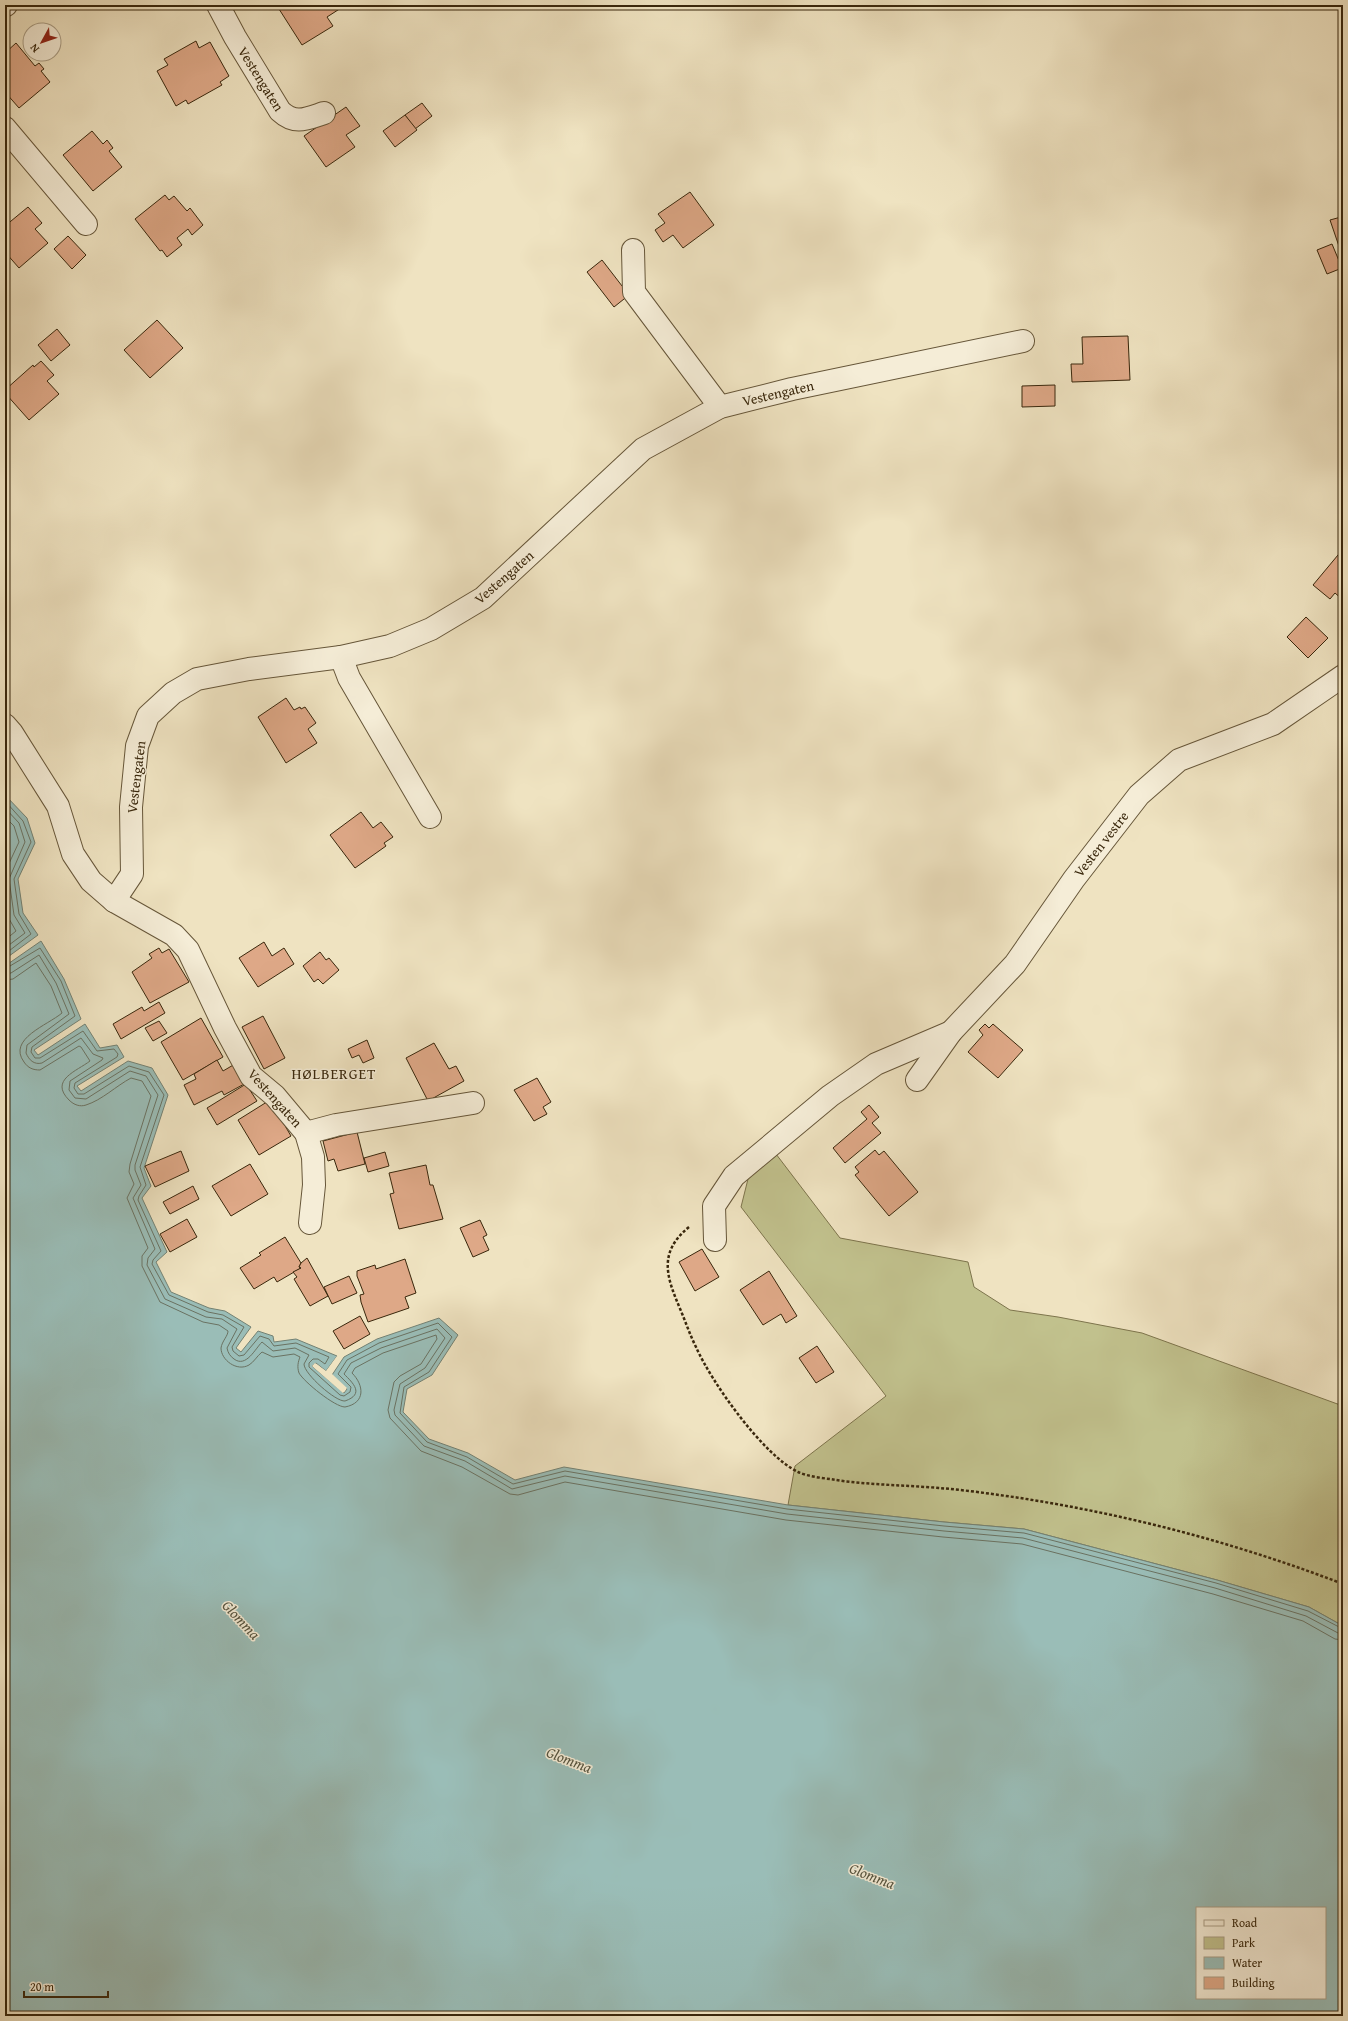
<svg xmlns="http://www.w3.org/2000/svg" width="1348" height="2021" font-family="'Gentium Book Plus',serif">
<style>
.green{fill:#c1c18d;stroke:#7d744c}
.water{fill:#9abdb7;stroke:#738173;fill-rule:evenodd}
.pier{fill:#efe3c1}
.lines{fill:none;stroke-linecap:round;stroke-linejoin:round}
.shore{stroke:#6a7262;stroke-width:1}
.building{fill:#dea887;stroke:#39270c}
.minor-casing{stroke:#665639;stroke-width:24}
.path{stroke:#39270c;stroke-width:2.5;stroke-dasharray:3 2;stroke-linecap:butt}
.minor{stroke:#f5edd7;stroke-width:22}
.labels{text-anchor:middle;stroke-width:3;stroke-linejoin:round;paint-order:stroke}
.street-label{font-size:14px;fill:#39270c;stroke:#f5edd7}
.neighbourhood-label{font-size:15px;letter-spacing:1px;fill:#39270c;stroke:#f5edd7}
.water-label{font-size:15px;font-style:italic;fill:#56543f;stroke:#f5edd7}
</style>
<rect width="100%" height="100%" fill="#efe3c1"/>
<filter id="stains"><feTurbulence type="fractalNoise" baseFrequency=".005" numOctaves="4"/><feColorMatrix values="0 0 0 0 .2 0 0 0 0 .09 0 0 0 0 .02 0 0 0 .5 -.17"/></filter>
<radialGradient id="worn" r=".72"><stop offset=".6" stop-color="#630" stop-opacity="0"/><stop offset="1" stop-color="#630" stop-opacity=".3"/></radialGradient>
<path class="green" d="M 776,1154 L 840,1238 L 968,1262 L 974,1287 L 1010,1310 L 1058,1317 L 1142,1333 L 1343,1406 L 1343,1626 L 1309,1607 L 1217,1580 L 1024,1529 L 944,1522 L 788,1505 L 795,1466 L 886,1396 L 741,1207 L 749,1175 Z"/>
<g class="water">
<path d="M 5,795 L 27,818 L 35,843 L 18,879 L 23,913 L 38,935 L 5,959 Z"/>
<path d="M 41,941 L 64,979 L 81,1019 L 34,1050 L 38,1055 L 85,1024 L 100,1048 L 117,1045 L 124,1057 L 77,1086 L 81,1091 L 128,1061 L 152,1068 L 168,1095 L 144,1168 L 151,1186 L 142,1198 L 167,1252 L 156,1262 L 171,1292 L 209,1308 L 225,1311 L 251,1327 L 236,1348 L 241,1352 L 258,1331 L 273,1336 L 274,1342 L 296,1339 L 337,1356 L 326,1371 L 316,1363 L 312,1366 L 344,1393 L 347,1389 L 332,1375 L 344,1357 L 377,1339 L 439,1318 L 458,1335 L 432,1375 L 407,1389 L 403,1412 L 429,1439 L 468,1453 L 515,1480 L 564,1467 L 788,1505 L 944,1522 L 1024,1529 L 1217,1580 L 1309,1607 L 1343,1626 L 1343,2016 L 5,2016 L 5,966 ZM 1197,1908 L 1325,1908 L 1325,1998 L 1197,1998 Z"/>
</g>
<path class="pier" d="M 337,1356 L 339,1357 L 327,1373 L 315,1366 L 343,1390 L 344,1389 L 330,1377 L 331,1373 L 347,1388 L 343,1393 L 312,1366 L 315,1363 L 326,1371 Z"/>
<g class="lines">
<g class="shore">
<path d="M 5,801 L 23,821 L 31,842 L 14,879 L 19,914 L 31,934 L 5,954"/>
<path d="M 5,808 L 19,823 L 25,842 L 9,879 L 14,915 L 25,933 L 5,948"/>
<path d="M 5,817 L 14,826 L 19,842 L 5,872"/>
<path d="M 5,892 L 8,917 L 16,931 L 5,940"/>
<path d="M 5,969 L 40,948 L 61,981 L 75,1016 L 32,1047 L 31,1052 L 35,1058 L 40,1058 L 83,1031 L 97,1051 L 114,1049 L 118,1054 L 117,1057 L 75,1083 L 74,1088 L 78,1094 L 84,1094 L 129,1066 L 149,1072 L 164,1095 L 140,1167 L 146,1185 L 139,1196 L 138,1200 L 161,1251 L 153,1260 L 152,1264 L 169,1295 L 208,1312 L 223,1315 L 244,1327 L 232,1347 L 233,1351 L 239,1356 L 244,1355 L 260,1336 L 269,1339 L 274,1346 L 296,1343 L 329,1357 L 325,1364 L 318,1359 L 313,1359 L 309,1363 L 309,1367 L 340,1395 L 344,1396 L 350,1392 L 351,1387 L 338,1374 L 347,1360 L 379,1343 L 438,1323 L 452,1337 L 429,1372 L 404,1387 L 400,1413 L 427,1442 L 467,1457 L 513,1484 L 565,1471 L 787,1509 L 944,1526 L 1024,1533 L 1216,1583 L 1308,1611 L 1343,1629"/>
<path d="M 5,974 L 11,973 L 39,955 L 56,983 L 69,1014 L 27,1045 L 26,1053 C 29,1060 34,1065 42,1063 L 81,1038 L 93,1054 L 103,1058 L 102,1060 L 70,1081 L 69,1090 L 75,1098 L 86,1099 L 130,1071 L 146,1076 L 158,1095 L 135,1165 L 135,1170 L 141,1185 L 133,1198 L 155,1249 L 148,1258 L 147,1265 L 165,1299 L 206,1317 L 222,1319 L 237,1329 L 227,1348 C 228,1353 230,1356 234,1359 C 246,1368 255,1349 262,1342 L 273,1351 L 295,1348 L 309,1355 L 304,1364 C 304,1374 336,1402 345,1401 C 365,1394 353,1383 344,1374 L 351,1363 L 381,1348 L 437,1329 L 445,1338 L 425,1368 L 400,1384 L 394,1410 L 395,1415 L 424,1446 L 465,1461 L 512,1489 L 565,1476 L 787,1514 L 944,1531 L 1023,1538 L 1215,1588 L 1306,1616 L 1338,1633 L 1343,1634"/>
<path d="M 5,980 L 13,979 L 36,963 L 51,986 L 62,1013 C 48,1025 7,1039 24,1062 C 28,1068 33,1070 40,1070 L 79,1046 L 81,1047 L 90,1061 C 77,1071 49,1080 69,1100 C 74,1105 80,1107 86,1105 C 102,1100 116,1086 131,1078 L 142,1081 L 151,1096 L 130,1164 L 129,1172 L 134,1184 L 127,1198 L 148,1248 L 142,1256 L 142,1266 L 160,1302 L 203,1322 L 219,1325 L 228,1331 C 228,1336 222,1341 221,1348 C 221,1360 237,1372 249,1365 C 254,1362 257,1356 262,1352 L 273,1357 L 294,1354 L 300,1357 C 298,1362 297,1367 299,1373 C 304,1382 335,1407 345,1407 C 366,1403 364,1385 352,1373 L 355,1368 L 383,1353 L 436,1335 L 437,1339 L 421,1364 L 400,1376 L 394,1382 L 388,1410 L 390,1418 L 421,1451 L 462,1467 L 510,1494 L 518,1495 L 565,1482 L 786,1520 L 943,1537 L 1022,1544 L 1213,1594 L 1303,1621 L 1335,1639 L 1343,1640"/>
</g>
</g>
<g class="building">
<path d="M 282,5 L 339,5 L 341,8 L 327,17 L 333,26 L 302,45 L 279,9 L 283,7 Z"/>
<path d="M 196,41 L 199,48 L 210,42 L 229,76 L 220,82 L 222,85 L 188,104 L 186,100 L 176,106 L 157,71 L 168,65 L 164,59 Z"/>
<path d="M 16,43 L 35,66 L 39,63 L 44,69 L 41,71 L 50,82 L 19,108 L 5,92 L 5,53 Z"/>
<path d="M 422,103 L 432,116 L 415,129 L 405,115 Z"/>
<path d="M 346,107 L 360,126 L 346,135 L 355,147 L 326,167 L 304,136 Z"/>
<path d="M 405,115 L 417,130 L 395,147 L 383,131 Z"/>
<path d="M 92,131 L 103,144 L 107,140 L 113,148 L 109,151 L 122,167 L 93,191 L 63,155 Z"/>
<path d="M 690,192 L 714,225 L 683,248 L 673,235 L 663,242 L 655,230 L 665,223 L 658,214 Z"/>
<path d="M 165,195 L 169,200 L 174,196 L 187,211 L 190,208 L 203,225 L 192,235 L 188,229 L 177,238 L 182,245 L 167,257 L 162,250 L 160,251 L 135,219 Z"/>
<path d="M 28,207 L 42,223 L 35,229 L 48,243 L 19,268 L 5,252 L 5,226 Z"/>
<path d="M 1343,209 L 1343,258 L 1330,220 L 1341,217 L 1339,211 Z"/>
<path d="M 68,236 L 86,255 L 72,269 L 54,249 Z"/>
<path d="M 1332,244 L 1342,268 L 1327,274 L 1317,250 Z"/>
<path d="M 602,260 L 629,295 L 614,307 L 587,272 Z"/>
<path d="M 157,320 L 183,348 L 150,378 L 124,350 Z"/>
<path d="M 57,329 L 70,345 L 51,361 L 38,345 Z"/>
<path d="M 1128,336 L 1130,380 L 1072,382 L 1071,364 L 1083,364 L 1082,337 Z"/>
<path d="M 41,361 L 54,375 L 47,381 L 59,394 L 29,420 L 5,393 L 5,390 L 33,365 L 34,367 Z"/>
<path d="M 1055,385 L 1055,406 L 1022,407 L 1022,386 Z"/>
<path d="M 1343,549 L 1343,600 L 1335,593 L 1330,599 L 1313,585 Z"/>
<path d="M 1306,617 L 1328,638 L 1308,658 L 1287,637 Z"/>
<path d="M 286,698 L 294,710 L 300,707 L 301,709 L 305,707 L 316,723 L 308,729 L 317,743 L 286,763 L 258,717 Z"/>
<path d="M 361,812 L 373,828 L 381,822 L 393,837 L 384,843 L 386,846 L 355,868 L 330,835 Z"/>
<path d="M 264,942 L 272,956 L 284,948 L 294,964 L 258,987 L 239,958 Z"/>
<path d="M 159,948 L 162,953 L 169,949 L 189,982 L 150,1003 L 132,972 L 152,958 L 149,954 Z"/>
<path d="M 320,952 L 326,960 L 329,958 L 339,970 L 323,984 L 318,979 L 314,982 L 303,966 Z"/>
<path d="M 159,1002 L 165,1013 L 121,1039 L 113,1024 L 142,1007 L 144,1011 Z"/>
<path d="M 263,1016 L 285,1058 L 264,1069 L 242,1027 Z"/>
<path d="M 201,1018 L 223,1057 L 183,1080 L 161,1042 Z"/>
<path d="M 159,1021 L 167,1033 L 153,1041 L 145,1028 Z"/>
<path d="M 985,1024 L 989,1028 L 993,1024 L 1023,1050 L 998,1078 L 968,1052 L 983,1035 L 979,1030 Z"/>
<path d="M 367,1040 L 374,1058 L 363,1063 L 359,1055 L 352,1058 L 348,1049 Z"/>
<path d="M 434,1043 L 449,1069 L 456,1066 L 464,1081 L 428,1101 L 406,1058 Z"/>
<path d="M 217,1060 L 223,1071 L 235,1064 L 246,1083 L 224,1095 L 222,1091 L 194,1105 L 184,1085 L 196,1079 L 194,1074 Z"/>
<path d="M 537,1078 L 551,1102 L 543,1107 L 547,1114 L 534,1121 L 514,1090 Z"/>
<path d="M 246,1084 L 257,1101 L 217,1125 L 207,1108 Z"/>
<path d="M 270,1100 L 291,1136 L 259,1155 L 238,1120 Z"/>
<path d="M 869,1105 L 879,1117 L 872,1123 L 881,1133 L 845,1163 L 833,1148 L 867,1119 L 861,1112 Z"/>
<path d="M 357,1132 L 365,1164 L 338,1171 L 334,1159 L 328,1161 L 323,1141 Z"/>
<path d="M 875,1150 L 879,1155 L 884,1151 L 918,1192 L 889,1216 L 855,1175 L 859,1172 L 855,1167 Z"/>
<path d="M 181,1151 L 189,1171 L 155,1187 L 145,1166 Z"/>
<path d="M 385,1152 L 389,1166 L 368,1172 L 364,1158 Z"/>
<path d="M 250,1164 L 268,1194 L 231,1216 L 212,1186 Z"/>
<path d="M 426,1165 L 430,1185 L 433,1185 L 443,1219 L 399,1229 L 390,1194 L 394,1193 L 389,1173 Z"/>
<path d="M 193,1186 L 199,1199 L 170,1214 L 163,1202 Z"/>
<path d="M 187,1219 L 197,1237 L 170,1252 L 160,1234 Z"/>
<path d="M 480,1220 L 487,1235 L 483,1237 L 489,1250 L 473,1257 L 460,1228 Z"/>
<path d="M 285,1237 L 301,1263 L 299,1267 L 301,1268 L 277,1282 L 274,1277 L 254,1289 L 240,1268 L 261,1255 L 259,1253 Z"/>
<path d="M 702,1249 L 719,1277 L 695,1291 L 679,1262 Z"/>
<path d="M 307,1258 L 328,1296 L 310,1306 L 294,1279 L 297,1277 L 293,1272 L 301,1268 L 299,1267 L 301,1263 Z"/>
<path d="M 405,1259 L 416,1293 L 405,1297 L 409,1308 L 368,1322 L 361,1302 L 360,1295 L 364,1294 L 357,1276 L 357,1271 L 375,1265 L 376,1269 Z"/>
<path d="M 769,1271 L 797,1316 L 786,1323 L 781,1314 L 763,1325 L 740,1290 Z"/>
<path d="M 349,1276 L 357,1293 L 332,1304 L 324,1287 Z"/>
<path d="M 360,1316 L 370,1334 L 344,1349 L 333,1331 Z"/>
<path d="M 817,1346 L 834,1372 L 816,1383 L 799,1358 Z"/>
</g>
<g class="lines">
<g class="minor-casing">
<g id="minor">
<path d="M 5,5 L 6,5"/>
<path d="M 218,5 L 235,37 L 280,111 C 295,125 306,119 324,113"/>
<path d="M 5,128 L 86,224"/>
<path d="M 633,250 L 634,292 L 720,407"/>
<path d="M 341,657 L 349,678 L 430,817"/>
<path d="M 5,725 L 12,733 L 58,806 L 73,854 L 91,881 L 114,901 L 174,935 L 188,950 L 225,1028 L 251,1076 L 275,1096 L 306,1133 L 313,1157 L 314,1185 L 310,1223"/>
<path d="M 114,901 L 132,874 L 131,807 L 137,746 L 148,716 L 173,693 L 197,679 L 249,669 L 341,657 L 390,646 L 431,629 L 483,598 L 643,449 L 720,407 L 792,389 L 1023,341"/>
<path d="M 917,1080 L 951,1032 L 1015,964 L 1074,879 L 1139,795 L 1179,760 L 1273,724 L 1343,676"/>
<path d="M 306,1133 L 336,1125 L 473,1103"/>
<path d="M 715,1240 L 714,1206 L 734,1176 L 830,1096 L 876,1064 L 951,1032"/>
</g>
</g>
<path class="path" d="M 689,1227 C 657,1253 667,1278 681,1311 C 686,1323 690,1335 696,1347 C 712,1383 763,1455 798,1472 C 809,1477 824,1478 836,1480 C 870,1485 904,1485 939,1488 C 965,1490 993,1494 1020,1498 C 1130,1515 1239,1544 1343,1584"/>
<use href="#minor" class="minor"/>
</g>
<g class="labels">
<g class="street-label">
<text transform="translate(261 79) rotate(58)" y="5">Vestengaten</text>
<text transform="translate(778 393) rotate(-13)" y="5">Vestengaten</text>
<text transform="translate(504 577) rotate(-41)" y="5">Vestengaten</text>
<text transform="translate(136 777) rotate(-83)" y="5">Vestengaten</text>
<text transform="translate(1101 844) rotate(-52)" y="5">Vesten vestre</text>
<text transform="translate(275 1098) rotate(48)" y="5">Vestengaten</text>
</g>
<g class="neighbourhood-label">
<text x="334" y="1079">HØLBERGET</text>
</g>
<g class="water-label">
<text transform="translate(241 1620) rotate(47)" y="5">Glomma</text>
<text transform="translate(569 1760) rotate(21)" y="5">Glomma</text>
<text transform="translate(872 1876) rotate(21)" y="5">Glomma</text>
</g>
</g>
<rect width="1348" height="2021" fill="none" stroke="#efe3c1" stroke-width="20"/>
<rect x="6" y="6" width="1336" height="2009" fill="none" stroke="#39270c" stroke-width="2"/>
<rect x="10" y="10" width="1328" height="2001" fill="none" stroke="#39270c"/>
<rect x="1196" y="1907" width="130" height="92" fill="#f5edd7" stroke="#aa9e86"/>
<rect x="1204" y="1920" width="20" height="6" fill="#f5edd7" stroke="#aa9e86"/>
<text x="1232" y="1927" font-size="12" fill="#39270c">Road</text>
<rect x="1204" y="1937" width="20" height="12" fill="#c1c18d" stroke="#aa9e86"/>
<text x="1232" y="1947" font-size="12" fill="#39270c">Park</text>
<rect x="1204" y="1957" width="20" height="12" fill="#9abdb7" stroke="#aa9e86"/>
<text x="1232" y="1967" font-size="12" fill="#39270c">Water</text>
<rect x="1204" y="1977" width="20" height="12" fill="#dea887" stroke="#aa9e86"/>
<text x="1232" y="1987" font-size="12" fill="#39270c">Building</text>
<g transform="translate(42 42) rotate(230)"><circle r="19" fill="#f5edd7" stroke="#aa9e86"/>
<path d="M0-3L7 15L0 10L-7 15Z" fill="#8f2418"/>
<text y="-6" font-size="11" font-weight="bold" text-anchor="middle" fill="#39270c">N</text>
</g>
<path d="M24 1991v6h84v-6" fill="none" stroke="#39270c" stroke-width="2"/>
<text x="30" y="1991" font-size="12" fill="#39270c" stroke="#f5edd7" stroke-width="3" paint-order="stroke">20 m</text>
<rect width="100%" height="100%" filter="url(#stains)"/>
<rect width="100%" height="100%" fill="url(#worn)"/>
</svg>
